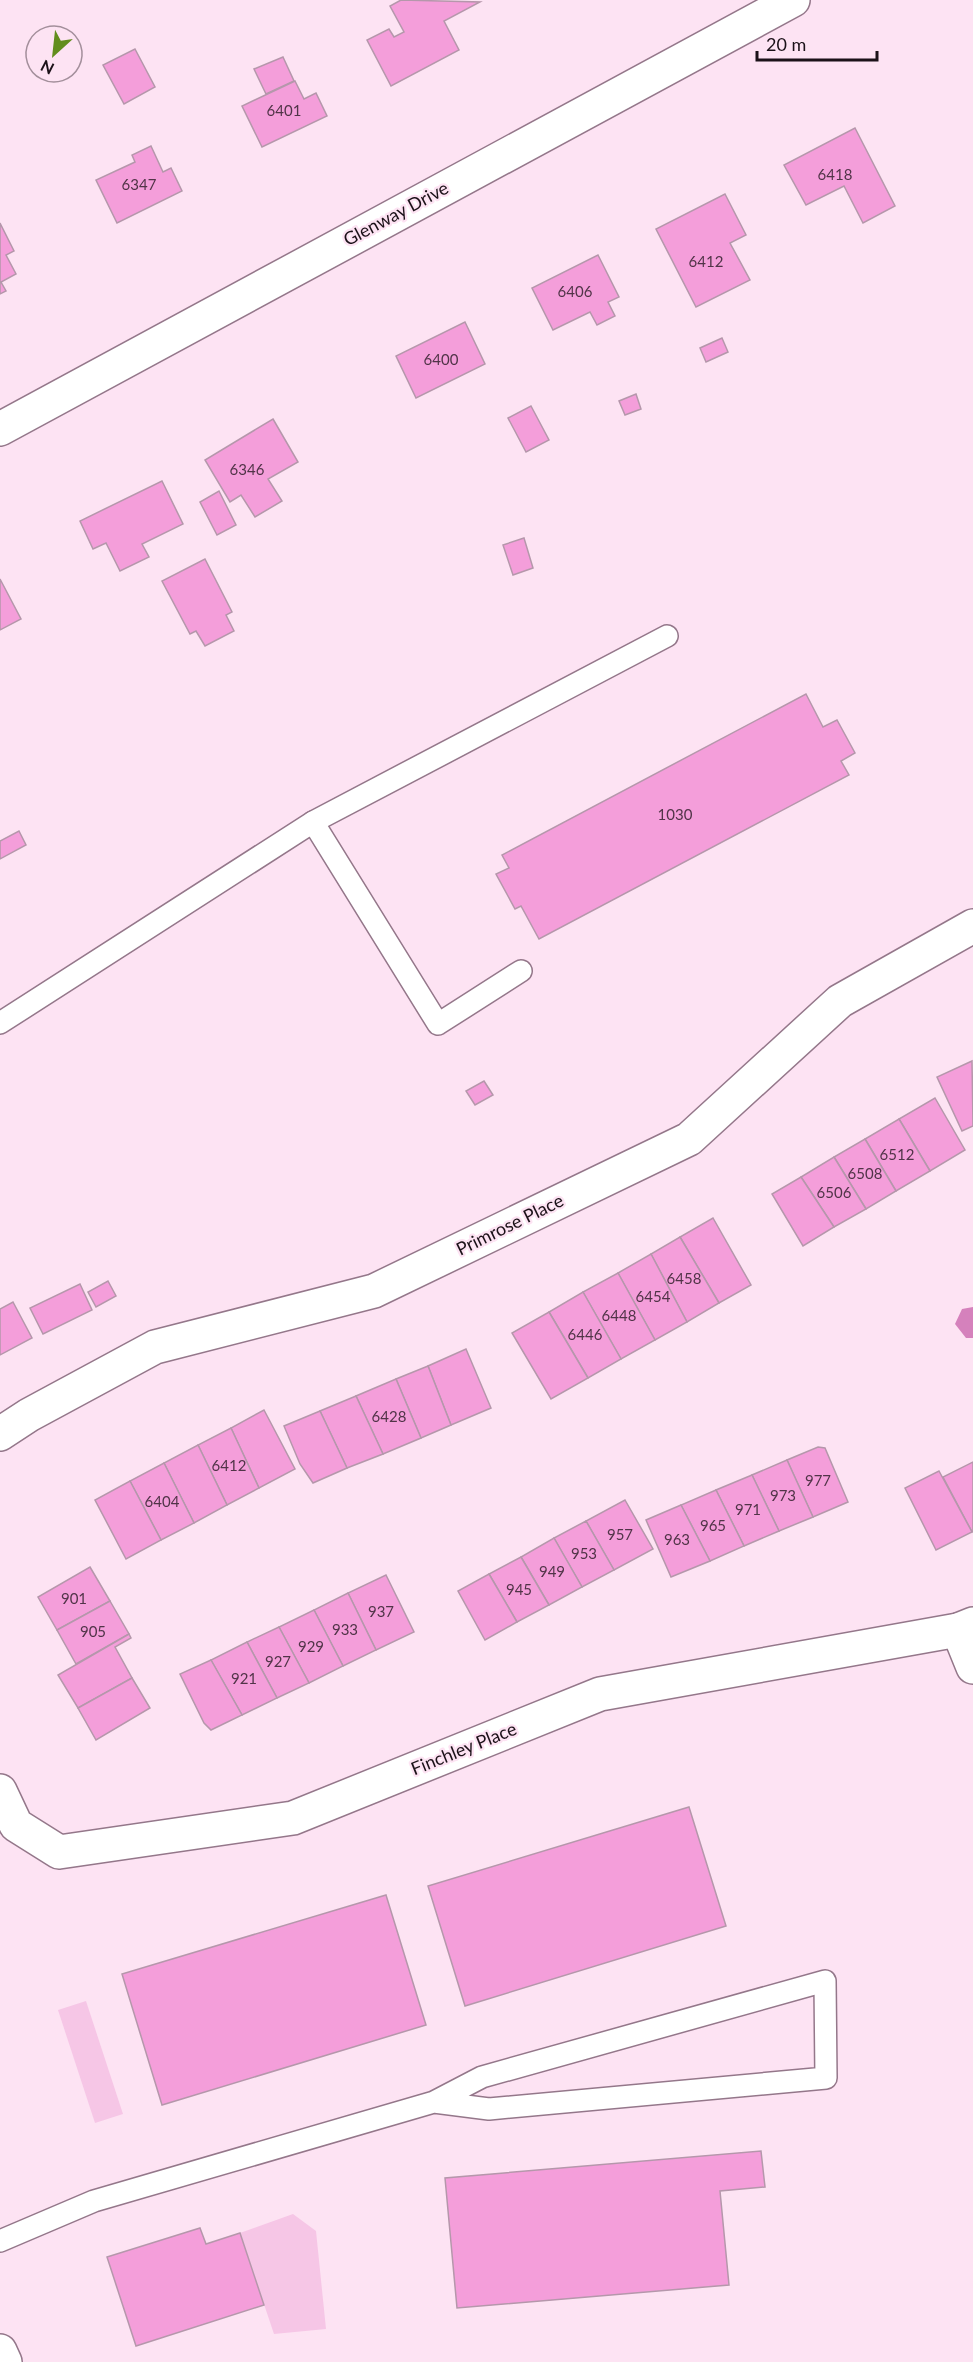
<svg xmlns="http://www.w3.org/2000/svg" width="973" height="2362" font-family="Lato,sans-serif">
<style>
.green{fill:#f6c6e6}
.water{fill:#d581bc}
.building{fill:#f49eda;stroke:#b597ab;stroke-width:1.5}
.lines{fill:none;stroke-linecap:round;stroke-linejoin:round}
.lane-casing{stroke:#94778a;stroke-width:24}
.street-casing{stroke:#94778a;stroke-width:36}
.secondary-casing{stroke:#94778a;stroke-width:36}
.lane{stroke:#fff;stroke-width:21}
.street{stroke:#fff;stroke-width:33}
.secondary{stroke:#fff;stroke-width:33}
.labels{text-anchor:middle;stroke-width:4.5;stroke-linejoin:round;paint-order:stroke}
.number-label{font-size:15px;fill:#513448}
.street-label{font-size:18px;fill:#1b1118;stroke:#fde3f3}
</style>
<rect width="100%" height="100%" fill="#fde3f3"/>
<g class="green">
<path d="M 86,2001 L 123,2114 L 95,2123 L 58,2010 Z"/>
<path d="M 293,2214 L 316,2231 L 326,2329 L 274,2334 L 240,2233 Z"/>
</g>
<path class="water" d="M 973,1307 L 973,1338 L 966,1338 L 955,1324 L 962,1309 Z"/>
<g class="building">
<path d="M 401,0 L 480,2 L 444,21 L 459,50 L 391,86 L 367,40 L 389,29 L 394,37 L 404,32 L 390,6 Z"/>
<path d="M 135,49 L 155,87 L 124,104 L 103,65 Z"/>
<path d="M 283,57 L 294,81 L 266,94 L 254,69 Z"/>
<path d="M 295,81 L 304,99 L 316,93 L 327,116 L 262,147 L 242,106 Z"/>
<path d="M 855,128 L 895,206 L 863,223 L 844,186 L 806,205 L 784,165 Z"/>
<path d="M 151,146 L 163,172 L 171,168 L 182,191 L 117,223 L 96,180 L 135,162 L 132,155 Z"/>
<path d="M 725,194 L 746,235 L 730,243 L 750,280 L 696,307 L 656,229 Z"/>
<path d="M 0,223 L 14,251 L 6,255 L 16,274 L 1,282 L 6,291 L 0,294 Z"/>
<path d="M 598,255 L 619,297 L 608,302 L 615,316 L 597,325 L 590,312 L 553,330 L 532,288 Z"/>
<path d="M 465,322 L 485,364 L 416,398 L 396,356 Z"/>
<path d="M 722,338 L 728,352 L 706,362 L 700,348 Z"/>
<path d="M 636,394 L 641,409 L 625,415 L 619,401 Z"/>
<path d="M 531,406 L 549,440 L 526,452 L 508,418 Z"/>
<path d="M 273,419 L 298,462 L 268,479 L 282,501 L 255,517 L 241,495 L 230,502 L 205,460 Z"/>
<path d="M 162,481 L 183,524 L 142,544 L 149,557 L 120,571 L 106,543 L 93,549 L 80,521 Z"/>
<path d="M 219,491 L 236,525 L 217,535 L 200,502 Z"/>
<path d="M 524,538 L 533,568 L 513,575 L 503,545 Z"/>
<path d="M 205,559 L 232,612 L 226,615 L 234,631 L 205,646 L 196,631 L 190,634 L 162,581 Z"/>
<path d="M 0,579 L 21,619 L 0,630 Z"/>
<path d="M 806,694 L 823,727 L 837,720 L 855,753 L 841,761 L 849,775 L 539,939 L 521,906 L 515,909 L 496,874 L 509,868 L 502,855 Z"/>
<path d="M 19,831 L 26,845 L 0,859 L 0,841 Z"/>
<path d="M 972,1061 L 973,1126 L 962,1131 L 937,1077 Z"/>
<path d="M 484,1081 L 493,1095 L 475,1105 L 466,1091 Z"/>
<path d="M 935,1098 L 965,1150 L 930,1171 L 899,1119 Z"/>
<path d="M 899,1119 L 930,1171 L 896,1191 L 865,1139 Z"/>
<path d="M 865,1139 L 896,1191 L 866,1209 L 834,1157 Z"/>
<path d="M 834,1157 L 866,1209 L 834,1227 L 801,1177 Z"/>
<path d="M 801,1177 L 834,1227 L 803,1246 L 772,1194 Z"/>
<path d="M 713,1218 L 751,1285 L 719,1303 L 680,1237 Z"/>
<path d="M 680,1237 L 719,1303 L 687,1322 L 651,1254 Z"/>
<path d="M 651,1254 L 687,1322 L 655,1340 L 618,1273 Z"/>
<path d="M 618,1273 L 655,1340 L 621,1359 L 583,1292 Z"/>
<path d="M 108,1281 L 116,1296 L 96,1307 L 88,1292 Z"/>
<path d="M 80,1284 L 92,1310 L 43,1334 L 30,1308 Z"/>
<path d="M 583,1292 L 621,1359 L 588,1378 L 549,1312 Z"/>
<path d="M 13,1302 L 32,1338 L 0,1355 L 0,1309 Z"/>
<path d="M 549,1312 L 588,1378 L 551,1399 L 512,1333 Z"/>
<path d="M 466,1349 L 491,1408 L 451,1425 L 428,1366 Z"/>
<path d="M 428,1366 L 451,1425 L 421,1438 L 396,1379 Z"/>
<path d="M 396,1379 L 421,1438 L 383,1454 L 356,1396 Z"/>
<path d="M 356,1396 L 383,1454 L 347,1468 L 320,1411 Z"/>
<path d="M 264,1410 L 295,1469 L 259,1488 L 231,1428 Z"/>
<path d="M 320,1411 L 347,1468 L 313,1483 L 300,1464 L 284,1426 Z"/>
<path d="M 231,1428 L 259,1488 L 227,1505 L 198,1445 Z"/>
<path d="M 198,1445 L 227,1505 L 194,1523 L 164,1463 Z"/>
<path d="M 818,1447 L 825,1448 L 848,1502 L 813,1517 L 787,1460 Z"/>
<path d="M 787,1460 L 813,1517 L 779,1531 L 752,1475 Z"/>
<path d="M 973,1462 L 973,1531 L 972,1532 L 943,1477 Z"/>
<path d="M 164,1463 L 194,1523 L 161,1540 L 130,1481 Z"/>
<path d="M 939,1471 L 972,1532 L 936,1550 L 905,1488 Z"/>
<path d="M 752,1475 L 779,1531 L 744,1546 L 716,1490 Z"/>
<path d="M 130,1481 L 161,1540 L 126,1559 L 95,1500 Z"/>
<path d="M 716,1490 L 744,1546 L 710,1561 L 681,1505 Z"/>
<path d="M 625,1500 L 653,1549 L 614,1570 L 586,1521 Z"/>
<path d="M 681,1505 L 710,1561 L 671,1577 L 646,1520 Z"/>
<path d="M 586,1521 L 614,1570 L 582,1587 L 554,1538 Z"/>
<path d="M 554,1538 L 582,1587 L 549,1605 L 521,1557 Z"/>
<path d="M 521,1557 L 549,1605 L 517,1622 L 489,1574 Z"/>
<path d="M 90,1567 L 110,1601 L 57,1630 L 38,1597 Z"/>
<path d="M 489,1574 L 517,1622 L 485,1640 L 458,1591 Z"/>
<path d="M 386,1575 L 414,1632 L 376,1650 L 348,1593 Z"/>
<path d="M 348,1593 L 376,1650 L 343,1666 L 314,1610 Z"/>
<path d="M 110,1601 L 129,1634 L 76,1664 L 57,1630 Z"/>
<path d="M 314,1610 L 343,1666 L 309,1683 L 279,1627 Z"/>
<path d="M 279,1627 L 309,1683 L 277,1698 L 247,1642 Z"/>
<path d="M 129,1634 L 131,1638 L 115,1647 L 132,1678 L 78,1708 L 58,1675 Z"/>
<path d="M 247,1642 L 277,1698 L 242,1715 L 211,1660 Z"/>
<path d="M 211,1660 L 242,1715 L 211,1730 L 204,1723 L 180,1674 Z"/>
<path d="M 132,1678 L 150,1708 L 96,1740 L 78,1708 Z"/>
<path d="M 689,1807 L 726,1926 L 465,2006 L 428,1886 Z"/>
<path d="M 386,1895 L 426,2025 L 162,2105 L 122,1974 Z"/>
<path d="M 761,2151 L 765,2187 L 720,2191 L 729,2285 L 457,2308 L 445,2178 Z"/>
<path d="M 200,2228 L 206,2244 L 240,2233 L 264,2305 L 136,2346 L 107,2257 Z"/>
</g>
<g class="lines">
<g class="lane-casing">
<g id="lane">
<path d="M 313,822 L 667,636"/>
<path d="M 0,1023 L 313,822 L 438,1024 L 521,971"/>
<path d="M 0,2241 L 94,2201 L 434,2102 L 482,2077 L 825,1981 L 826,2078 L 489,2109 L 434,2102"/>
</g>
</g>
<g class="street-casing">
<g id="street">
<path d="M 0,429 L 793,0"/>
<path d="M 0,1434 L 29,1415 L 155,1347 L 374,1291 L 689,1139 L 840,1001 L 973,926"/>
<path d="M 958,1630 L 973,1667"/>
<path d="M 0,1791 L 16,1825 L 59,1852 L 293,1818 L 600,1694 L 958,1630 L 973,1624"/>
</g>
</g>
<g class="secondary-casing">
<path id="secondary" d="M 0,2351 L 5,2362"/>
</g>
<use href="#lane" class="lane"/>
<use href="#street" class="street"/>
<use href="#secondary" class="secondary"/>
</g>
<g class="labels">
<g class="number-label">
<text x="284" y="116">6401</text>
<text x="835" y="180">6418</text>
<text x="139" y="190">6347</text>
<text x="706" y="267">6412</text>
<text x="575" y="297">6406</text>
<text x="441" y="365">6400</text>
<text x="247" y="475">6346</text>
<text x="675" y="820">1030</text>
<text x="897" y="1160">6512</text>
<text x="865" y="1179">6508</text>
<text x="834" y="1198">6506</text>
<text x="684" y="1284">6458</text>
<text x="653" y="1302">6454</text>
<text x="619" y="1321">6448</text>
<text x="585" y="1340">6446</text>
<text x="389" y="1422">6428</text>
<text x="229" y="1471">6412</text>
<text x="818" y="1486">977</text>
<text x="783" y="1501">973</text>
<text x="162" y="1507">6404</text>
<text x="748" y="1515">971</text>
<text x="713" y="1531">965</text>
<text x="620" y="1540">957</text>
<text x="677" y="1545">963</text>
<text x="584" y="1559">953</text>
<text x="552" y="1577">949</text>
<text x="519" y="1595">945</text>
<text x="74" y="1604">901</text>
<text x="381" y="1617">937</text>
<text x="345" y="1635">933</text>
<text x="93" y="1637">905</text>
<text x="311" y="1652">929</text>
<text x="278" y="1667">927</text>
<text x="244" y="1684">921</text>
</g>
<g class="street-label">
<text transform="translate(396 214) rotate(-28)" y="6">Glenway Drive</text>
<text transform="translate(510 1225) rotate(-26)" y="6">Primrose Place</text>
<text transform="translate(464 1749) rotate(-22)" y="6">Finchley Place</text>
</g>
</g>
<g transform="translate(54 54) rotate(207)"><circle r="28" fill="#fde3f3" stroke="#a38f9b" stroke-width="1.5"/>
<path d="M0-4.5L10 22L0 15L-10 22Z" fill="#628d1d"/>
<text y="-9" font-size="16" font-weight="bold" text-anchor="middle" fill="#1b1118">N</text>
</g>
<path d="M757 51v9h120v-9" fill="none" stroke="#1b1118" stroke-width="3"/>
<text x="766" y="51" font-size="18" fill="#1b1118" stroke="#fde3f3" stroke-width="4.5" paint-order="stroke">20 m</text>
</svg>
